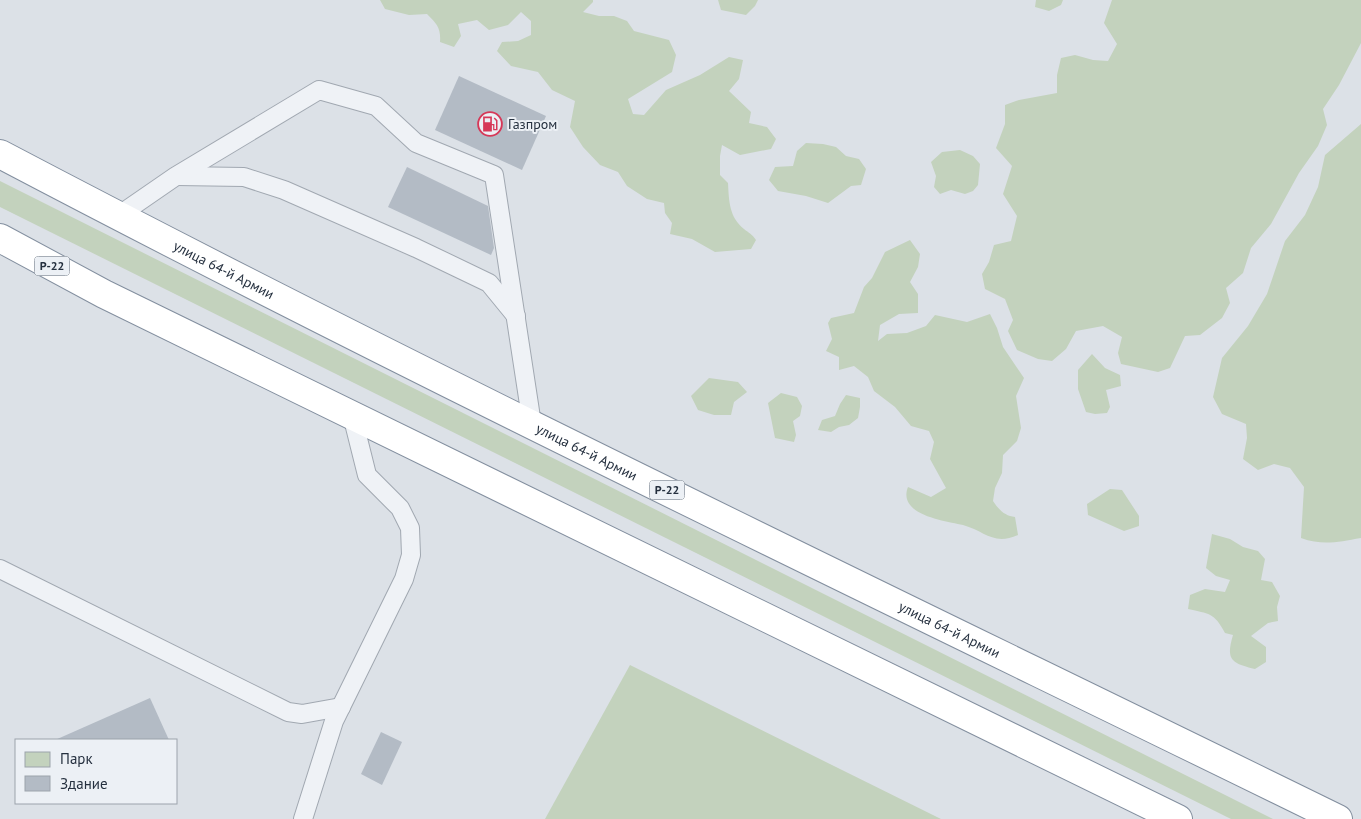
<svg xmlns="http://www.w3.org/2000/svg" width="1361" height="819" font-family="'PT Sans',sans-serif">
<style>
.green{fill:#c3d2bd}
.building{fill:#b3bbc5}
.lines{fill:none;stroke-linecap:round;stroke-linejoin:round}
.service-casing{stroke:#a1a8b1;stroke-width:20}
.trunk-casing{stroke:#838f9f;stroke-width:30}
.service{stroke:#eff2f6;stroke-width:18}
.trunk{stroke:#fff;stroke-width:28}
.labels{text-anchor:middle;stroke-width:4;stroke-linejoin:round;paint-order:stroke}
.shield{fill:#ecf0f5;stroke:#616a76;stroke-width:1}
.shield-label{font-size:12px;font-weight:bold;fill:#25303f}
.poi-label{font-size:14px;fill:#25303f;stroke:#ecf0f5;text-anchor:start}
.street-label{font-size:14px;fill:#25303f;stroke:#ecf0f5}
</style>
<rect width="100%" height="100%" fill="#dce1e7"/>
<g class="green">
<path d="M 380,0 L 593,0 L 593,2 L 583,12 L 599,16 L 614,16 L 627,21 L 634,31 L 669,40 L 676,55 L 672,72 L 628,99 L 633,114 L 644,115 L 666,90 L 700,75 L 729,57 L 743,60 L 739,79 L 729,91 L 751,112 L 749,123 L 767,127 L 776,139 L 771,149 L 740,155 L 722,145 L 720,156 L 720,175 L 728,183 C 729,201 729,217 744,229 C 749,233 752,234 756,240 L 751,249 L 715,252 L 692,239 L 670,234 L 672,223 L 665,213 L 664,203 L 647,199 L 627,186 L 618,172 L 600,165 L 583,147 L 570,127 L 575,101 L 552,90 L 538,72 L 511,66 L 497,51 L 502,42 L 518,41 L 531,35 L 531,21 L 521,12 L 508,25 L 489,30 L 477,20 L 458,24 L 461,36 L 454,47 L 440,42 C 441,28 437,24 427,14 L 409,15 L 385,9 Z"/>
<path d="M 718,0 L 758,0 L 755,6 L 746,15 L 721,10 Z"/>
<path d="M 1036,0 L 1063,0 L 1061,5 L 1049,11 L 1035,7 Z"/>
<path d="M 1112,0 L 1361,0 L 1361,43 L 1339,85 L 1323,109 L 1327,125 L 1318,146 L 1299,173 L 1271,224 L 1251,248 L 1243,273 L 1226,288 L 1230,303 L 1222,318 L 1200,335 L 1185,336 L 1170,368 L 1158,372 L 1121,364 L 1118,353 L 1122,337 L 1103,326 L 1076,331 L 1066,349 L 1052,361 L 1038,359 L 1017,350 L 1008,331 L 1013,320 L 1005,299 L 985,289 L 982,274 L 989,262 L 994,245 L 1011,241 L 1017,216 L 1003,194 L 1012,166 L 996,148 L 1005,124 L 1005,105 L 1019,100 L 1057,93 L 1057,75 L 1061,58 L 1075,55 L 1093,60 L 1108,61 L 1117,44 L 1104,23 Z"/>
<path d="M 1361,124 L 1361,538 C 1338,542 1323,546 1301,538 L 1304,487 L 1290,468 L 1274,464 L 1258,470 L 1243,459 L 1247,438 L 1246,424 L 1222,414 L 1213,397 L 1222,358 L 1248,326 L 1267,294 L 1285,241 L 1305,215 L 1318,187 L 1325,155 Z"/>
<path d="M 806,143 L 823,144 L 836,147 L 846,156 L 859,159 L 866,169 L 861,185 L 851,186 L 828,203 L 806,196 L 778,191 L 769,180 L 775,167 L 793,166 L 797,151 Z"/>
<path d="M 960,150 L 973,156 L 980,164 L 978,185 L 973,191 L 965,194 L 951,190 L 940,194 L 934,187 L 936,176 L 931,162 L 942,152 Z"/>
<path d="M 0,181 L 1273,819 L 1231,819 L 0,207 Z"/>
<path d="M 910,240 L 920,254 L 918,267 L 910,282 L 918,294 L 918,313 L 899,314 L 880,325 L 878,341 L 887,334 L 907,333 L 926,326 L 935,315 L 967,322 L 990,314 L 997,328 L 1003,347 L 1024,378 L 1016,396 L 1021,428 L 1017,441 L 1003,455 L 1002,473 L 995,488 L 993,501 C 999,510 1005,516 1015,517 L 1018,535 C 993,546 985,531 963,525 C 945,521 897,515 908,487 L 931,497 L 946,488 L 930,459 L 934,442 L 929,431 L 911,426 L 895,407 L 874,391 L 868,377 L 854,366 L 839,370 L 839,357 L 826,351 L 832,339 L 828,323 L 831,318 L 854,313 L 864,287 L 872,278 L 885,252 Z"/>
<path d="M 1092,354 L 1105,368 L 1120,375 L 1121,386 L 1106,390 L 1110,407 L 1107,413 L 1095,414 L 1086,412 L 1078,389 L 1078,370 Z"/>
<path d="M 709,378 L 738,382 L 747,392 L 734,402 L 731,415 L 714,415 L 698,410 L 691,396 Z"/>
<path d="M 781,393 L 797,397 L 802,406 L 800,416 L 793,421 L 796,435 L 794,442 L 775,438 L 768,403 Z"/>
<path d="M 846,395 L 860,398 L 860,407 L 858,418 L 849,425 L 839,427 L 831,432 L 818,430 L 822,420 L 835,416 L 840,404 Z"/>
<path d="M 1110,489 L 1122,490 L 1139,516 L 1139,526 L 1124,531 L 1088,515 L 1087,504 Z"/>
<path d="M 1212,534 L 1230,539 L 1243,547 L 1258,551 L 1265,559 L 1261,580 L 1272,582 L 1280,596 L 1277,607 L 1278,621 L 1268,623 L 1251,636 L 1266,647 L 1266,662 L 1255,669 C 1230,663 1226,659 1233,635 L 1225,633 C 1214,612 1209,614 1188,609 L 1190,595 L 1205,589 L 1225,592 L 1230,580 L 1216,576 L 1206,568 Z"/>
<path d="M 630,665 L 941,819 L 545,819 Z"/>
</g>
<g class="building">
<path d="M 459,76 L 546,116 L 522,170 L 435,130 Z"/>
<path d="M 407,167 L 488,206 L 494,248 L 491,255 L 388,207 Z"/>
<path d="M 150,698 L 169,740 L 55,740 Z"/>
<path d="M 381,732 L 402,742 L 382,785 L 361,774 Z"/>
</g>
<g class="lines">
<g class="service-casing">
<g id="service">
<path d="M 177,176 L 244,177 L 284,190 L 416,248 L 489,283 L 516,316"/>
<path d="M 118,216 L 176,176 L 319,90 L 376,106 L 416,143 L 494,175 L 532,424"/>
<path d="M 0,569 L 288,712 L 302,714 L 341,707"/>
<path d="M 303,819 L 334,721 L 404,579 L 411,555 L 410,528 L 400,508 L 367,475 L 352,415"/>
</g>
</g>
<g class="trunk-casing">
<g id="trunk">
<path id="s1" d="M 0,154 C 441,386 891,600 1338,819"/>
<path d="M 0,238 L 104,294 L 1178,819"/>
</g>
</g>
<use href="#service" class="service"/>
<use href="#trunk" class="trunk"/>
</g>
<defs>
<g id="fuel-ring" transform="scale(1.25)"><circle r="9.5" fill="#ecf0f5" stroke="#d63858" stroke-width="1.5"/><path d="M-5.5-6h7V0h2V4h1.3V-2.5L3-4.5l.8-.8L6-3V5H2.5V1h-1V6h-7ZM-4.2-4.7v3.2H.2V-4.7Z" fill="#d63858"/></g>
</defs>
<g fill-rule="evenodd">
<use href="#fuel-ring" x="490" y="124"/>
</g>
<g class="labels">
<g class="shield">
<rect x="34.5" y="256.5" width="35" height="19" rx="4"/>
<rect x="649.5" y="480.5" width="35" height="19" rx="4"/>
</g>
<g class="shield-label">
<text x="52" y="270">Р-22</text>
<text x="667" y="494">Р-22</text>
</g>
<g class="poi-label">
<text x="508" y="129">Газпром</text>
</g>
<g class="street-label">
<text dy="5" stroke="none"><textPath href="#s1" startOffset="252">улица 64-й Армии</textPath></text>
<text dy="5" stroke="none"><textPath href="#s1" startOffset="658">улица 64-й Армии</textPath></text>
<text dy="5" stroke="none"><textPath href="#s1" startOffset="1062">улица 64-й Армии</textPath></text>
</g>
</g>
<rect x="15" y="739" width="162" height="65" fill="#ecf0f5" stroke="#9ca3ac"/>
<rect x="25" y="752" width="25" height="15" fill="#c3d2bd" stroke="#9ca3ac"/>
<text x="60" y="764" font-size="15" fill="#25303f">Парк</text>
<rect x="25" y="776" width="25" height="15" fill="#b3bbc5" stroke="#9ca3ac"/>
<text x="60" y="789" font-size="15" fill="#25303f">Здание</text>
</svg>
